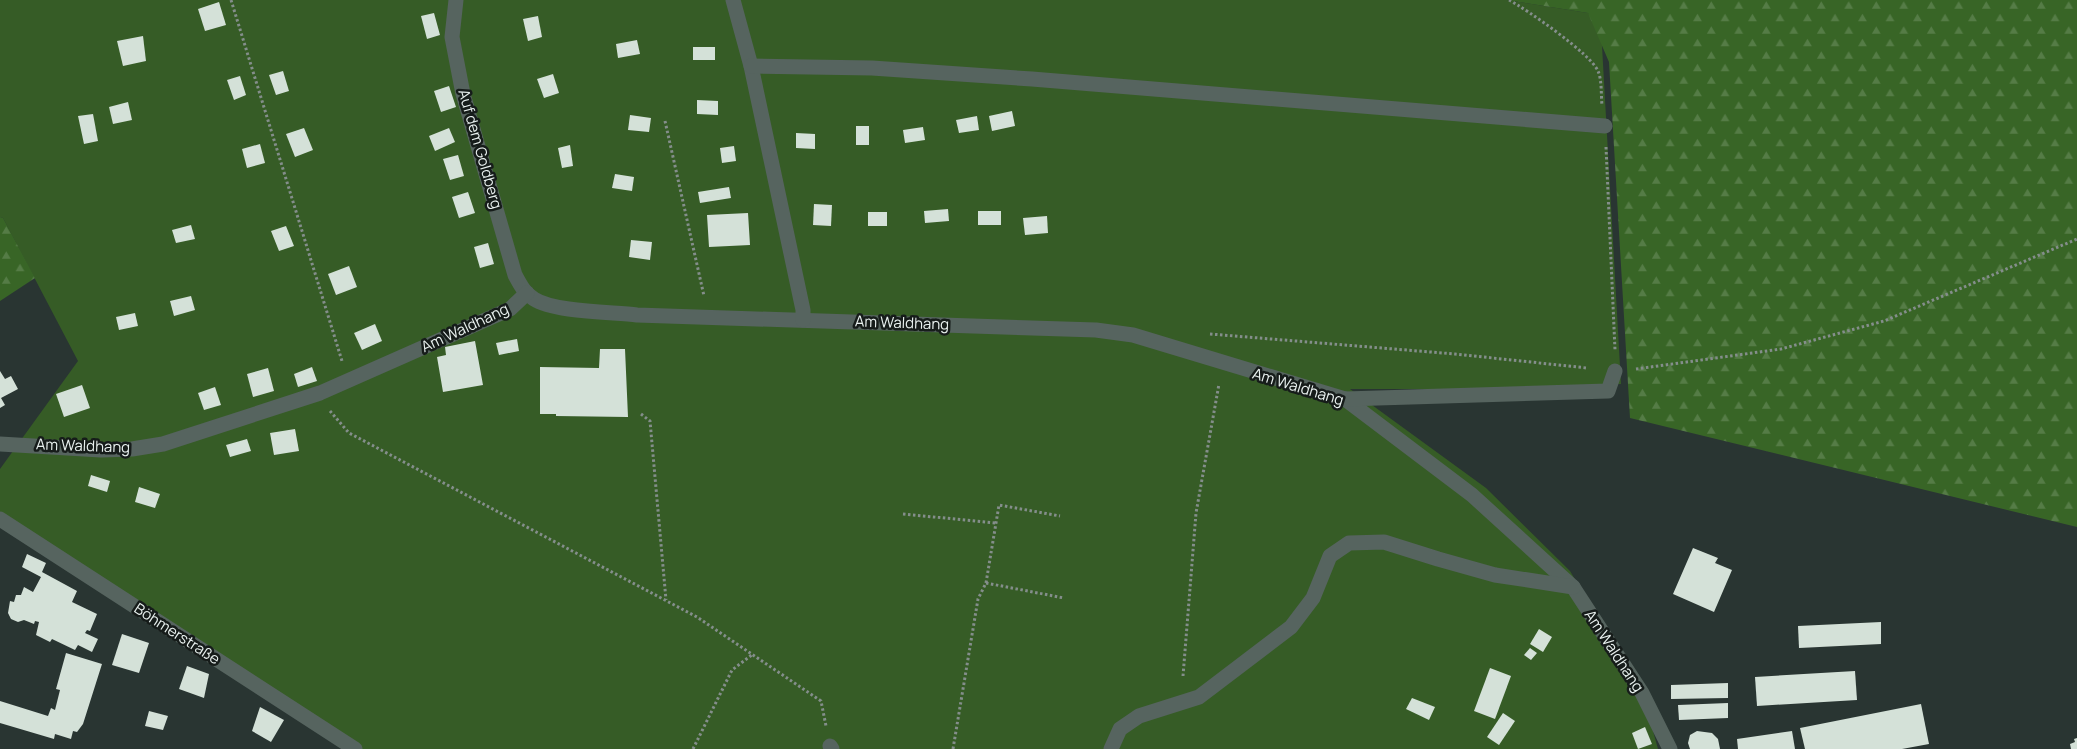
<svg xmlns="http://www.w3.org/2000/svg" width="2077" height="749" font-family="Manrope,sans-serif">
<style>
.green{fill:#365c26}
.forest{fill:url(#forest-firs)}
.building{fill:#d4e1d8}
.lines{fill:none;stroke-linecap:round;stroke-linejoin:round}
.path{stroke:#848e8b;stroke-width:3;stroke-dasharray:2.5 2.5;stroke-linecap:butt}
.minor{stroke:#56645f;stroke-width:15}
.labels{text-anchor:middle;stroke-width:5;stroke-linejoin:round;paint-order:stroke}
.street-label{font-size:15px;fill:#eaf2f0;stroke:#161c1a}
</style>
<defs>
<pattern id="forest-firs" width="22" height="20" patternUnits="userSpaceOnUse" patternTransform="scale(1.25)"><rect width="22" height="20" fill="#386526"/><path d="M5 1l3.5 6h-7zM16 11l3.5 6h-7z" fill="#557c46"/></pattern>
</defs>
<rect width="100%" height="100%" fill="#293532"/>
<path class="green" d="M 0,0 L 1507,0 L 1588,13 L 1601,28 L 1621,384 L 1458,389 L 1350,389 L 1486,488 L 1570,571 L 1642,692 L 1658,749 L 356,749 L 0,519 L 0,469 L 78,361 L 3,218 L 0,217 Z"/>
<g class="forest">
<path d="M 1507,0 L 2077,0 L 2077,527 L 1630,418 L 1609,62 L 1588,13 Z"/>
<path d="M 0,217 L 3,218 L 35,278 L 0,301 Z"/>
</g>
<g class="building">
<path d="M 219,2 L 226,25 L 205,31 L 198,9 Z"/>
<path d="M 434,13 L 440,35 L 427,39 L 421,16 Z"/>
<path d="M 538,16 L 542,37 L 528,41 L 523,19 Z"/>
<path d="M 143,36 L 146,61 L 123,66 L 117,41 Z"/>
<path d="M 637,40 L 640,54 L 618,58 L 616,44 Z"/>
<rect x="693" y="47" width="22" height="13"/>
<path d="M 283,71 L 289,91 L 276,95 L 269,75 Z"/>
<path d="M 553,74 L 559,93 L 544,98 L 537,79 Z"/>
<path d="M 240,76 L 246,95 L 234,100 L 227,80 Z"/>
<path d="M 449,86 L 456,107 L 441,112 L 434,91 Z"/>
<path d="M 697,100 L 718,101 L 718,115 L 697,114 Z"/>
<path d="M 128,102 L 132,120 L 113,124 L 109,107 Z"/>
<path d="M 1012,111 L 1015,126 L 992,131 L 989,116 Z"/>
<path d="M 93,114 L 98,141 L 84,144 L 78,116 Z"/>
<path d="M 630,115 L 651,118 L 649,132 L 628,130 Z"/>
<path d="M 977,116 L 979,130 L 959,133 L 956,120 Z"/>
<rect x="856" y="126" width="13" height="19"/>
<path d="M 923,127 L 925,140 L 905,143 L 903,130 Z"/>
<path d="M 304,128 L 313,150 L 295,157 L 286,134 Z"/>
<path d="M 449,128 L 455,142 L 435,151 L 429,136 Z"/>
<path d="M 796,133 L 815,134 L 815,149 L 796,148 Z"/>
<path d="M 260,144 L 265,163 L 247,168 L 242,149 Z"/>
<path d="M 570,145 L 573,166 L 562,168 L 558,148 Z"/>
<path d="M 734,146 L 736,161 L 722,163 L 720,148 Z"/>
<path d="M 458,155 L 464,176 L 450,180 L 443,159 Z"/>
<path d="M 615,174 L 634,177 L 632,191 L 612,188 Z"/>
<path d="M 729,187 L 731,198 L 700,203 L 698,192 Z"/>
<path d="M 468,192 L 475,213 L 459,218 L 452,197 Z"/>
<path d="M 814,204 L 832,205 L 831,226 L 813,225 Z"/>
<path d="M 948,209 L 949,221 L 925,223 L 924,211 Z"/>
<rect x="978" y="211" width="23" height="14"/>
<rect x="868" y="212" width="19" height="14"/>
<path d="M 748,213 L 750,245 L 709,247 L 707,215 Z"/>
<path d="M 1047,216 L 1048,233 L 1025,235 L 1023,218 Z"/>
<path d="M 191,225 L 195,239 L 176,243 L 172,230 Z"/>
<path d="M 286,226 L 294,246 L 279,251 L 271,231 Z"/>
<path d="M 631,240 L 652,242 L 650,260 L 629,257 Z"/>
<path d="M 488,243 L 494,264 L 480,268 L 474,247 Z"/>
<path d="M 349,266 L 357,287 L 336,295 L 328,274 Z"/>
<path d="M 191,296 L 195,310 L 174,316 L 170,301 Z"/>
<path d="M 135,313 L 138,326 L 119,330 L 116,317 Z"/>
<path d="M 375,324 L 382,341 L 362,350 L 354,333 Z"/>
<path d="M 517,339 L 519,351 L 499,355 L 496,343 Z"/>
<path d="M 475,341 L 483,385 L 443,392 L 437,357 L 446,355 L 445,347 Z"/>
<path d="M 600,349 L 625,349 L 628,417 L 556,416 L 556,414 L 540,414 L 540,367 L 599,368 Z"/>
<path d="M 312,367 L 317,381 L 298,387 L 294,374 Z"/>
<path d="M 268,368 L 274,391 L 253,397 L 247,374 Z"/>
<path d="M 0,371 L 5,379 L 11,376 L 18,389 L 1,398 L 5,405 L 0,408 Z"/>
<path d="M 82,385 L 90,408 L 64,417 L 56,394 Z"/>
<path d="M 215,387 L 221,405 L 204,410 L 198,393 Z"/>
<path d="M 295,429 L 299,451 L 274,455 L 270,433 Z"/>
<path d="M 247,439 L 251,451 L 230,457 L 226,445 Z"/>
<path d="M 91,475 L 110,481 L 107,492 L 88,486 Z"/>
<path d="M 139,487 L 160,494 L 155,508 L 135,502 Z"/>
<path d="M 1693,548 L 1718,558 L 1715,563 L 1732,570 L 1714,612 L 1673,594 Z"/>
<path d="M 27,554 L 46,563 L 42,572 L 77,591 L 72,602 L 97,614 L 90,631 L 87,630 L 85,633 L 98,639 L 92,652 L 78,645 L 75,650 L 52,639 L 50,642 L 36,635 L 39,622 L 35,621 L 34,624 L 24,620 L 18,622 L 11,619 L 8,613 L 10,601 L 14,602 L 16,595 L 21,595 L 24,587 L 33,592 L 41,577 L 22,567 Z"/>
<path d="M 1881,622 L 1881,644 L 1799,648 L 1798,626 Z"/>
<path d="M 1539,629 L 1552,637 L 1543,652 L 1530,644 Z"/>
<path d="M 122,634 L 149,643 L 139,673 L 112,665 Z"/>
<path d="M 1530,648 L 1537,653 L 1531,660 L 1524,655 Z"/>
<path d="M 66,653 L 102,664 L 83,724 L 77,732 L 73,731 L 71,739 L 55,734 L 54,739 L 0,723 L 0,701 L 48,716 L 51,708 L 55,710 L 60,690 L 56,689 Z"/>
<path d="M 187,666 L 209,674 L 204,698 L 179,689 Z"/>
<path d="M 1490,668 L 1511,676 L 1495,719 L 1474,711 Z"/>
<path d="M 1855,671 L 1857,700 L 1757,706 L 1755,677 Z"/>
<path d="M 1728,683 L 1728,698 L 1671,699 L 1671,685 Z"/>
<path d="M 1412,698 L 1435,707 L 1429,720 L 1406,709 Z"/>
<path d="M 1728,703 L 1728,718 L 1679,720 L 1678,705 Z"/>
<path d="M 1921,704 L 1929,744 L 1902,749 L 1805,749 L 1800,728 Z"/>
<path d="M 260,707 L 284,720 L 271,742 L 252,731 Z"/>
<path d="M 149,711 L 168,716 L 163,730 L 145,726 Z"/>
<path d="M 1503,713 L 1515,721 L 1499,745 L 1487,737 Z"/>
<path d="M 1645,727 L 1652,744 L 1638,749 L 1632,733 Z"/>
<path d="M 1697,731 L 1712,733 L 1718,739 L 1720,749 L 1690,749 L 1688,743 L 1690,735 Z"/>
<path d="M 1792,731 L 1795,749 L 1738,749 L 1737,739 Z"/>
<path d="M 2077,738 L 2077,749 L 2071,749 L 2070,744 L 2075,742 L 2074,739 Z"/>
</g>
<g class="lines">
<g class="path">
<path d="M 231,0 L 342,361"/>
<path d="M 1509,0 C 1526,9 1591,54 1598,71 C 1602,80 1601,95 1602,106"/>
<path d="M 665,121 L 704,296"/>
<path d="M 1606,147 L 1615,350"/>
<path d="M 1210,334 L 1455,354 L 1587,368"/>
<path d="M 1636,369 L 1781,349 L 1884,321 L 2077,239"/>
<path d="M 330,411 L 349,433 L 697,617 L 821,701 L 826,726"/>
<path d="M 641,414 L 650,421 L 666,600"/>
<path d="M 903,514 L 996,523"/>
<path d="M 986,583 L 1064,598"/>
<path d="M 1183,676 L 1196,513 L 1219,384"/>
<path d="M 693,749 L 732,670 L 753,654"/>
<path d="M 953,749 L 978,599 L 986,583 L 999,505 L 1060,516"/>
</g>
<g class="minor">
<path d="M 456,0 L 452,37 L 463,94 L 515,275 C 520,284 524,293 534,299 C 554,312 611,312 637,315 L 1096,330 L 1133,335 L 1345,399 L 1472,495 L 1573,587 L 1642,693 L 1670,749"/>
<path d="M 733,0 L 751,66 L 803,310 L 803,320"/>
<path d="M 751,66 L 872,68 L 1032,79 L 1605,126"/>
<path d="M 1345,399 L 1608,391 L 1615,371"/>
<path d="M 0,444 L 101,450 L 132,449 L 163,444 L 320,393 L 510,309 L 527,293"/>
<path d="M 0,519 L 355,749"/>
<path d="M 830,746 L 832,749"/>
<path d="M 1111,749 L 1120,729 L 1139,716 L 1199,697 L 1291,627 L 1313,598 L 1330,556 L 1349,543 L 1384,542 L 1438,559 L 1495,575 L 1573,587"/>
</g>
</g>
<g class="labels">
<g class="street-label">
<text transform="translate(480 149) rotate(74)" y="5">Auf dem Goldberg</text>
<text transform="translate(902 323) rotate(2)" y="5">Am Waldhang</text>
<text transform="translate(465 328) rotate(-25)" y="5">Am Waldhang</text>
<text transform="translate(1298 387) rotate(17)" y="5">Am Waldhang</text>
<text transform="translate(83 446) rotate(2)" y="5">Am Waldhang</text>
<text transform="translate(177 634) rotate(33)" y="5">Böhmerstraße</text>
<text transform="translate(1614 651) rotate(57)" y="5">Am Waldhang</text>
</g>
</g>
</svg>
